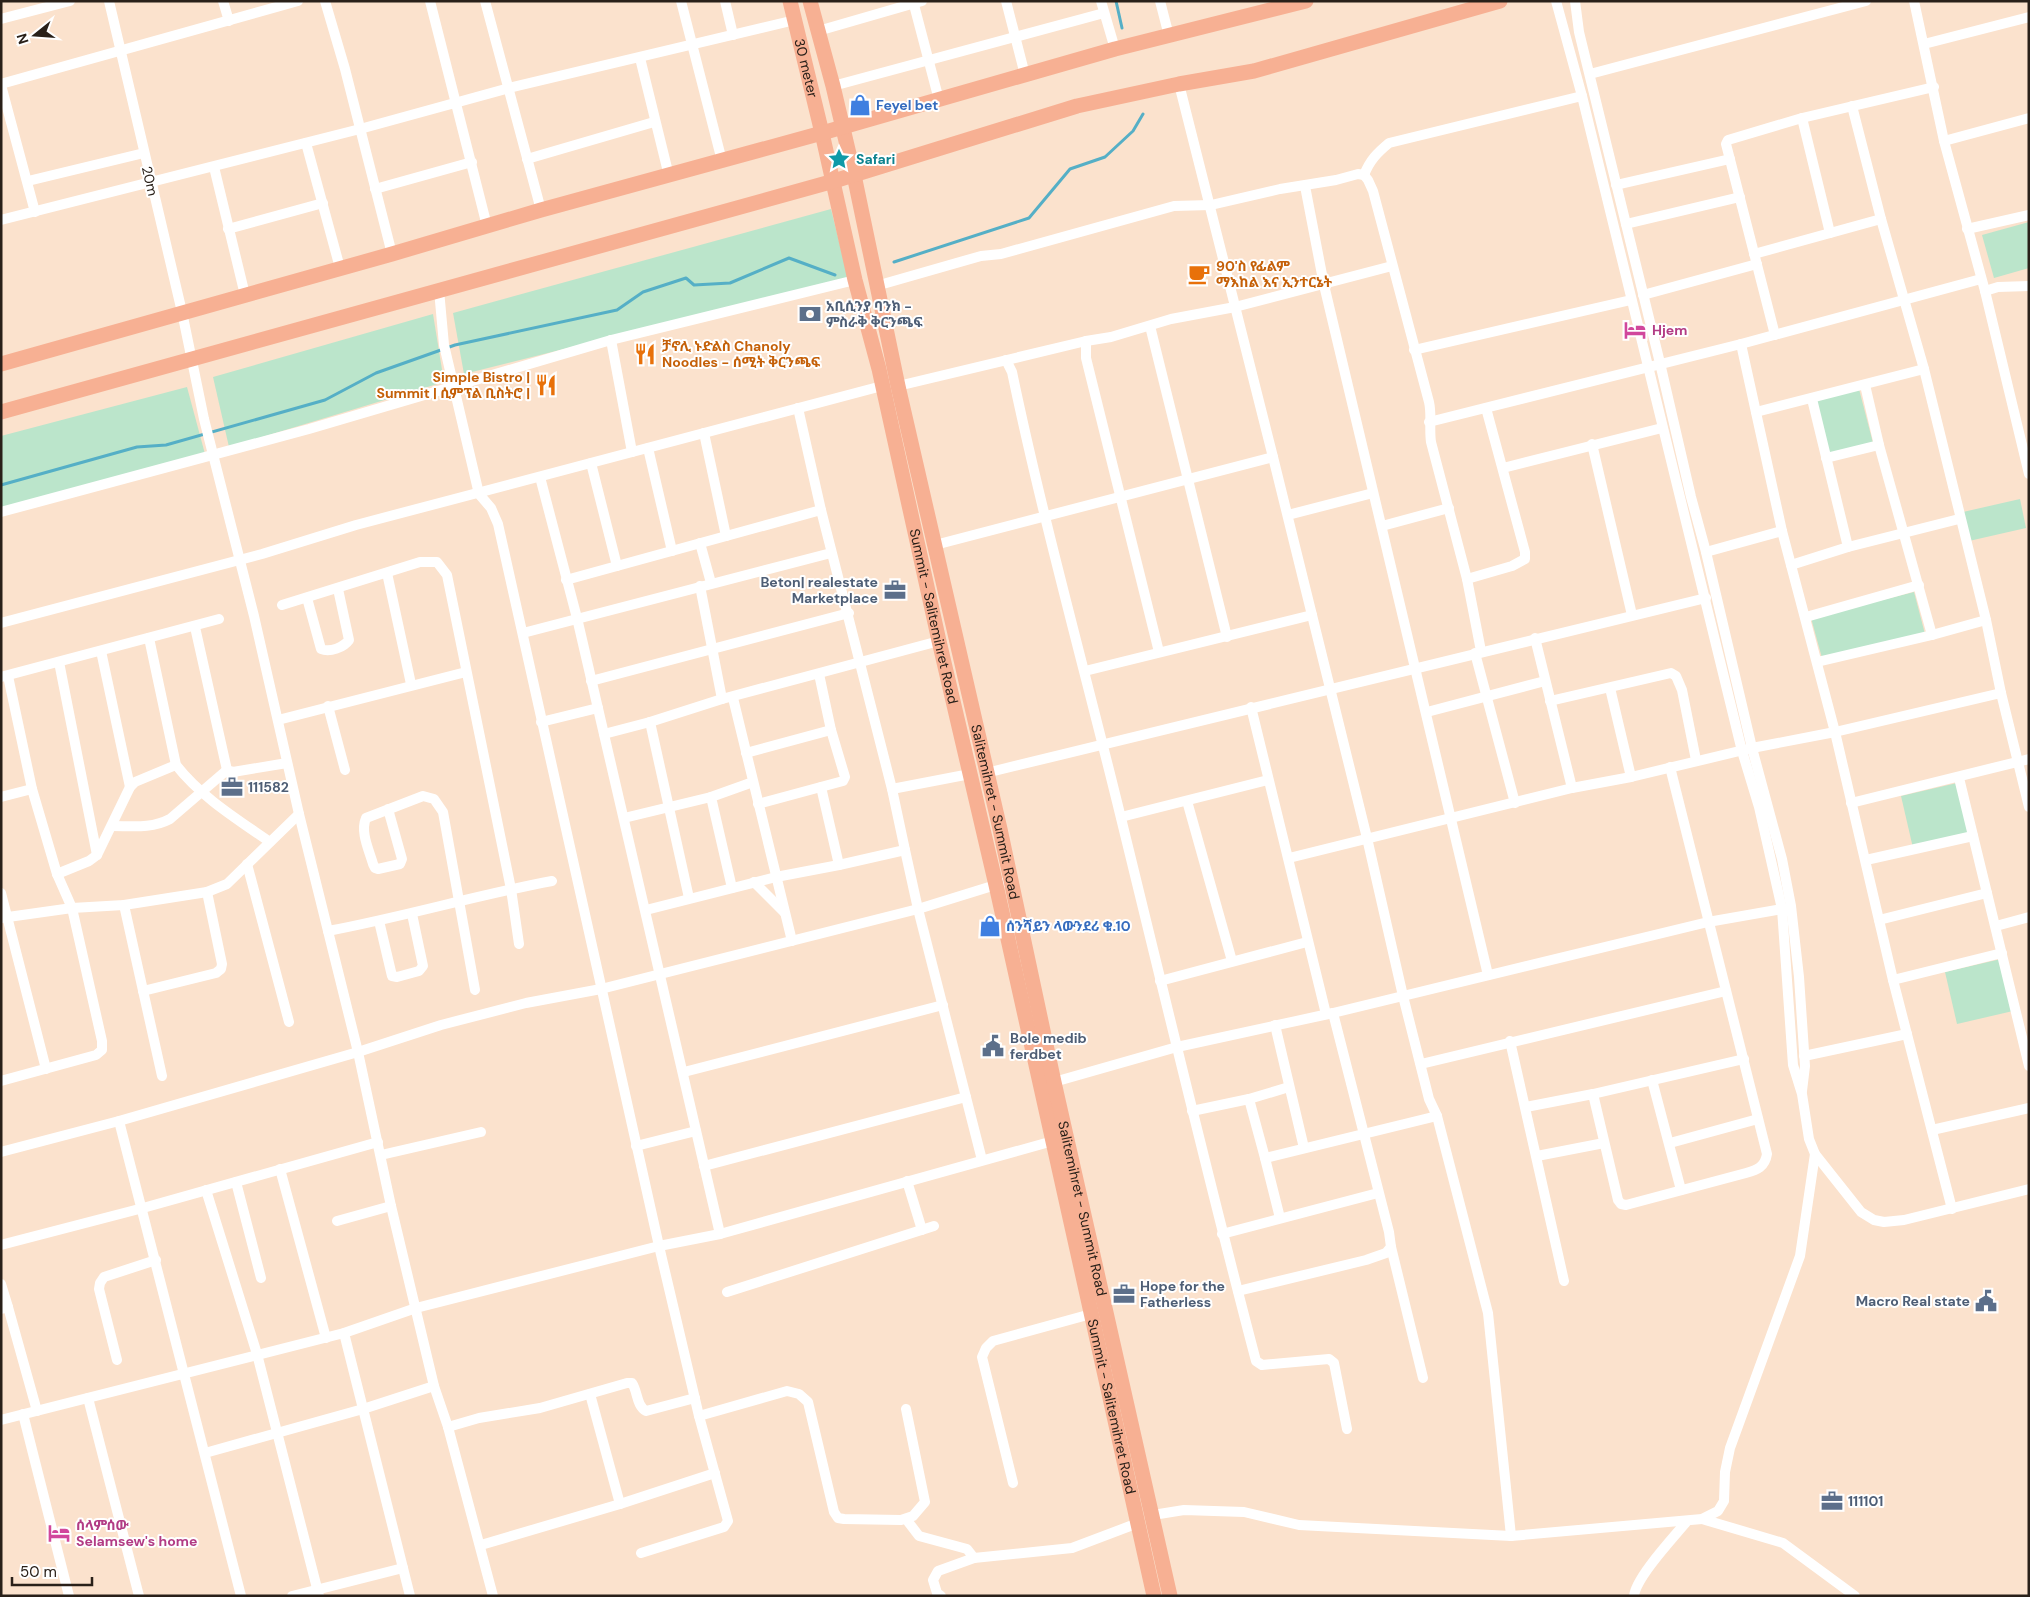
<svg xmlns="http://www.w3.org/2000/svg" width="2030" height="1597" font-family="'DM Sans','Noto Sans Ethiopic',sans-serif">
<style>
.green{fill:#bbe5cb}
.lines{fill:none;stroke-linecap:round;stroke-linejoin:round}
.stream{stroke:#55afc6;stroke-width:3}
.minor{stroke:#fff;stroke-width:10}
.primary{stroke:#f7b093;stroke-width:15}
.labels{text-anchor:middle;stroke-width:4;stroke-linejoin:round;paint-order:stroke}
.street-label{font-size:14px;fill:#292019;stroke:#fff}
.shop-label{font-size:14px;font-weight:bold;fill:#366cbe;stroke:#fff;text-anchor:start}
.culture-label{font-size:14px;font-weight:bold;fill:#0d838f;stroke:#fff;text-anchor:start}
.food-label{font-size:14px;font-weight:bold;fill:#c56008;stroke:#fff;text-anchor:start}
.service-label{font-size:14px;font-weight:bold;fill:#4e5e75;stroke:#fff;text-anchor:start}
.hotel-label{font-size:14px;font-weight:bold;fill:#b23c85;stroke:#fff;text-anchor:start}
</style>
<rect width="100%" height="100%" fill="#fbe2cd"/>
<g class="green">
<path d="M 831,209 L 848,278 L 464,374 L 453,313 Z"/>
<path d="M 2029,222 L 2029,268 L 1994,278 L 1982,235 Z"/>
<path d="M 433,314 L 444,382 L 229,447 L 213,377 Z"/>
<path d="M 187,387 L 205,454 L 1,509 L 1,436 Z"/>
<path d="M 1859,389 L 1873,443 L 1826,455 L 1813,400 Z"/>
<path d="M 2020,499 L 2026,528 L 1969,541 L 1963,512 Z"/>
<path d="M 1914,592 L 1925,634 L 1822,658 L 1811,618 Z"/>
<path d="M 1957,783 L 1969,835 L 1913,848 L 1901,796 Z"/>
<path d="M 2001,959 L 2013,1011 L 1957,1024 L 1945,972 Z"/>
</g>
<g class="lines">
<g class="stream">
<path d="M 1116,1 L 1122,28"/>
<path d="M 894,262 L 1029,218 L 1070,169 L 1105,157 L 1133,131 L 1143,114"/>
<path d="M 1,485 L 137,447 L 166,445 L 325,400 L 376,373 L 455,345 L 617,310 L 643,292 L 686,278 L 694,285 L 730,283 L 789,258 L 835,275"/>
</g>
<g class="minor">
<path d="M 109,1 L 182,312 L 204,419 L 254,616 L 299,814 L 358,1052 L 391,1206 L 434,1386 L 448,1427 L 493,1596"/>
<path d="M 223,1 L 229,21"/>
<path d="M 325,1 L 345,69 L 392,254"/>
<path d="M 430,1 L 487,226"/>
<path d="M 485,1 L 541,210"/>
<path d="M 681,1 L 722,161"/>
<path d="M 725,1 L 733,35"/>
<path d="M 913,1 L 939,100"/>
<path d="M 1006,1 L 1025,75"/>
<path d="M 1101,1 L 1115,49"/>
<path d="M 1160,1 L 1169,36"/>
<path d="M 1556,1 L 1582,96 L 1742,751 L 1759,807 L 1782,909 L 1793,1065 L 1802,1094 L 1809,1139 L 1815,1154 L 1861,1212 L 1874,1220 L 1884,1222 L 1904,1220 L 2029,1189"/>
<path d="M 1575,1 L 1579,32 L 1660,363 L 1691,497 L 1706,552 L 1752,748 L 1782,859 L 1791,906 L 1799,977 L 1805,1066 L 1802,1091"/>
<path d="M 1914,1 L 1944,141 L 1985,291 L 2029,474"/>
<path d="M 1,19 L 70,1"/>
<path d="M 818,31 L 922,1"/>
<path d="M 1924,44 L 2029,17"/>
<path d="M 640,58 L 669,176"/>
<path d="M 1590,74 L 1866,1"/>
<path d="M 1,84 L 298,1"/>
<path d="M 1179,84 L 1273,457 L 1367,838 L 1403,996 L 1429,1099 L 1437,1116 L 1265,1158 L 1280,1218"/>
<path d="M 1,85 L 35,212"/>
<path d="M 833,86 L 1104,13"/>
<path d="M 1852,106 L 1881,219 L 1924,369 L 1986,620 L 2001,693 L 2029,807"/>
<path d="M 1802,118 L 1830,233"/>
<path d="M 1944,141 L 2029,118"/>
<path d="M 306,143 L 340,268"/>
<path d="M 527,159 L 654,122"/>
<path d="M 214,167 L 245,295"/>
<path d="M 1364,175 C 1370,160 1377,153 1389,143 L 1582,96"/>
<path d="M 28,181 L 144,153"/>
<path d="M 1616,185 L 1730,159"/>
<path d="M 1305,186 L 1324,285 L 1488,975"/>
<path d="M 375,189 L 472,162"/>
<path d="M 1,220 L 360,129 L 509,88 L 795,20"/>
<path d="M 1626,224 L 1740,197"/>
<path d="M 228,229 L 323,203"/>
<path d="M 1967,229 L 2029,215"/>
<path d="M 1754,254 L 1881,219"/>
<path d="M 876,286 L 981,256 L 1001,254 L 1174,206 L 1211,205 L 1280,189 L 1336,180 L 1358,174 L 1364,175 L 1368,180 L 1373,191 L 1429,402 C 1432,415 1429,428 1431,442 L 1467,579 L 1481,651"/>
<path d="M 439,290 L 444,345 L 479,494 L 491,508 L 498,524 L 659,1246 L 699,1416 L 728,1521 L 724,1527 L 641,1553"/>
<path d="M 1985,291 L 1998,287 L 2029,286"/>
<path d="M 1643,295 L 1757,264"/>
<path d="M 1150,326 L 1227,637"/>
<path d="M 1775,335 L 1726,144 L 1728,140 L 1802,118 L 1934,87"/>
<path d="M 611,340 L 632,452"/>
<path d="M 1086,341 L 1086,358 L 1159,652"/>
<path d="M 1741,344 L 1782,531 L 1835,732 L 1893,980 L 1952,1209"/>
<path d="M 1414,350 L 1631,300"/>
<path d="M 1006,360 L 1012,372 C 1043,520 1084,667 1120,814 C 1165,997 1208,1179 1256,1361 L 1262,1365 L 1329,1359 L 1334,1363 L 1347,1429"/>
<path d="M 1865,385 L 1879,445 L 1932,635"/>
<path d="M 898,386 L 1086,341 L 1111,337 L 1171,319 L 1235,307 L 1392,266"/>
<path d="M 1812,399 L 1848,547"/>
<path d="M 798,408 L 821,510"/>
<path d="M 1756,412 L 1924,369"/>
<path d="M 1429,422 L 1741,344 L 1981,279"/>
<path d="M 704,433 L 726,536"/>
<path d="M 1592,444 L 1632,615"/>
<path d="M 648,448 L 672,551"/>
<path d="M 1826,458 L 1879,445"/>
<path d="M 591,463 L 617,566"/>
<path d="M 1503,468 L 1662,428"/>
<path d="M 540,477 L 577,618 L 720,1234"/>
<path d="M 1,512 L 309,429 L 611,340 L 855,280"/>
<path d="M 1288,515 L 1373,493"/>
<path d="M 1382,526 L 1449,508"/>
<path d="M 700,543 L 711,583"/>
<path d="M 935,545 L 1273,457"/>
<path d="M 1706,552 L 1782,531"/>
<path d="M 1791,565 L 1848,547 L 1959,519"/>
<path d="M 387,573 L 411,684"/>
<path d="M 1467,579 L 1512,566 L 1525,559 L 1525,552 L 1486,408"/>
<path d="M 566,580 L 821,510 L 892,789 L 905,850 L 839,865 L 776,877 L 646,910"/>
<path d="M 700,586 L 722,699"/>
<path d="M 307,598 L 321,649 C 330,653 344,647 349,640 L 338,589"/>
<path d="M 282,605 L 420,562 L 437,562 L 447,575 L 511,889 L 519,944"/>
<path d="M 1806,617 L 1919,585"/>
<path d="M 1,623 L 262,554 L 356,525 L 882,386"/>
<path d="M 195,627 L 227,770 L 233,772 L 287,763"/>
<path d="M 523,633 L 831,553"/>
<path d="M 149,638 L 176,765 C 201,797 237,819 270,842"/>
<path d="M 1535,638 L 1572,788"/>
<path d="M 101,651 L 130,787"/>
<path d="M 1475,653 L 1515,803"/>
<path d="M 59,662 L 97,855"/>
<path d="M 1817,662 L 1932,635 L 1986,620"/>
<path d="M 1085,671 L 1312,615"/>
<path d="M 8,676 L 32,789"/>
<path d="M 1,677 L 219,619"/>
<path d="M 591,681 L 849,613"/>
<path d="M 1610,688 L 1631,777"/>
<path d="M 733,698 L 792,941"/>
<path d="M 1550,701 L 1671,673 L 1676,676 L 1682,690 L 1696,760"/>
<path d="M 328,706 L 345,770"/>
<path d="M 1251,707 L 1326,1014"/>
<path d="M 1427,712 L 1545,681"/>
<path d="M 278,720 L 466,672"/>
<path d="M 541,722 L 598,708"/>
<path d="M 650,722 L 689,898"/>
<path d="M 604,734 L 650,722 L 722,699 L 939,641"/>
<path d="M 746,753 L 831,730"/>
<path d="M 986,773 L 1706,598"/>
<path d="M 1959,778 L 2029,1066"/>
<path d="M 821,787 L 839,865"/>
<path d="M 892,789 L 970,774"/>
<path d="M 1,797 L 32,789 L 57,874 L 72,908 L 102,1041 L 102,1050 L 96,1055 L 1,1081"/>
<path d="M 1187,801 L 1232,961"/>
<path d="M 1851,803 L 2029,759"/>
<path d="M 758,804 L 843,781 L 845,777 L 831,730 L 819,674"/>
<path d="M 388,809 L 402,859 L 400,864 L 378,869 L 375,868 L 373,864 C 369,850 360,832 366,818 L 423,796 L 434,799 L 443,812 L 475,990"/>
<path d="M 1121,817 L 1268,780"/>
<path d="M 624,818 L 711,797"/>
<path d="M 112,826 C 132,826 151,829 170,819 L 227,770"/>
<path d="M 905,850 L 918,909 L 982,1160"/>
<path d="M 1289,858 L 1572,788 L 1631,777 L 1752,748 L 1835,732 L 2001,693"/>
<path d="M 1866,860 L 1973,836"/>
<path d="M 247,864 L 289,1022"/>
<path d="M 57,874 L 89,861 L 97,855 L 130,787 L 135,782 L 176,765"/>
<path d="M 754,882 L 784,912"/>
<path d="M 732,888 L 711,797 L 753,782"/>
<path d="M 1,893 L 46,1069"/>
<path d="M 124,905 L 162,1076"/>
<path d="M 1,918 L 72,908 L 124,905 L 207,892 L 227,884 L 299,814"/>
<path d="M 1879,920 L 1987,893"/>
<path d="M 379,921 L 392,976 L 397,977 L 419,971 L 423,966 L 412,914"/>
<path d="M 1996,926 L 2029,917"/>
<path d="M 328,931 C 403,917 477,895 552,881"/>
<path d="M 1893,980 L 2002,953"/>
<path d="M 1160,981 L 1307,942"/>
<path d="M 143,991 L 216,973 L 221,969 L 222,964 L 207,892"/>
<path d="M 1275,1025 L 1304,1148"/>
<path d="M 1510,1041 L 1564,1281"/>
<path d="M 1804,1056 L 1907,1034"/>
<path d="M 1421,1064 L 1726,991"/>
<path d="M 684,1072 L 943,1005"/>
<path d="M 1652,1080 L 1681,1190"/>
<path d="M 1054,1082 L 1177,1047 L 1333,1013 L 1708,922 L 1782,909"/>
<path d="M 1593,1094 L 1618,1200 L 1621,1204 L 1626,1205 L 1746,1173 C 1757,1170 1765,1167 1767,1154 L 1670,767"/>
<path d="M 1249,1099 L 1265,1158"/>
<path d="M 1526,1107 L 1593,1094 L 1744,1059"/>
<path d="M 1192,1111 L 1249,1099 L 1289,1087"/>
<path d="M 1437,1116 L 1488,1313 L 1511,1536"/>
<path d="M 119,1121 L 241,1596"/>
<path d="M 1932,1130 L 2029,1108"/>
<path d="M 1670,1143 L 1758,1119"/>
<path d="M 636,1146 L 696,1131"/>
<path d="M 1,1152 L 119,1121 L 358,1052 L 441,1025 L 526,1003 L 601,989 L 918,909 L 1002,883"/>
<path d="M 381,1155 L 481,1132"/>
<path d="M 1537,1156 L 1604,1143"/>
<path d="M 704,1166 L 966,1097"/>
<path d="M 280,1169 L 326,1338"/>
<path d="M 907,1181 L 922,1230"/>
<path d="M 236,1182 L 261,1278"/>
<path d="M 206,1190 L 257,1354 L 319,1596"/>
<path d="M 337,1221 L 391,1206"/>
<path d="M 1222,1234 L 1378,1193"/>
<path d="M 1,1245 L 143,1208 L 378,1142"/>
<path d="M 1391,1247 L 1423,1378"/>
<path d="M 1,1284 L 8,1307"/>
<path d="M 1238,1291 L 1366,1260 L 1386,1253 L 1391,1247 L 1389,1232 L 1333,1013"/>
<path d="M 727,1292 L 934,1226"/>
<path d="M 1,1309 L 8,1307 L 37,1411"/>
<path d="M 344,1333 L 410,1596"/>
<path d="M 117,1360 L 99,1289 L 100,1283 L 104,1277 L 156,1260"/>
<path d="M 590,1394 L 620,1504"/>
<path d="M 88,1398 L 139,1596"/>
<path d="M 23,1414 L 69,1596"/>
<path d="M 699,1416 L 787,1391 L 799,1394 L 808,1402 L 834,1512 L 838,1518 L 844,1519 L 901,1520 L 913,1516 L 925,1502 L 906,1409"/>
<path d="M 1,1420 L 344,1333 L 416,1308 L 659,1246 L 720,1234 L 1053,1141"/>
<path d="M 448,1427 L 479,1418 L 540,1408 L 627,1383 L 632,1383 C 638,1392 636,1405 646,1411 L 695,1398"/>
<path d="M 205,1453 L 363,1409 L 434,1386"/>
<path d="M 1013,1483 L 982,1357 L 986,1348 L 993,1341 L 1091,1314"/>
<path d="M 1153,1515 L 1184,1510 L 1244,1512 L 1299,1525 L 1511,1536 L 1702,1519 L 1718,1511 L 1724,1501 L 1725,1472 L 1730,1448 L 1800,1256 L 1815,1154"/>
<path d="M 906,1519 L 919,1536 L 967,1549 L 974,1558"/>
<path d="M 1702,1519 L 1783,1543 L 1855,1596"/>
<path d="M 481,1545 L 620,1504 L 715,1473"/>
<path d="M 292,1596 L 403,1568"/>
<path d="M 941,1596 L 937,1593 L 933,1580 L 938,1571 L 974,1558 L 1072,1548 L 1138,1523"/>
<path d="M 1634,1596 C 1636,1577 1674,1537 1687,1521"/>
</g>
<g class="primary">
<path id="s1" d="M 790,1 L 822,133 L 855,280 L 879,369 L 939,641 L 996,885 L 1154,1596"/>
<path id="s2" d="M 810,1 L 833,86 L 854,175 L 898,386 L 1000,829 L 1054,1082 L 1170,1596"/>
<path d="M 1,364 L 392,254 L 541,210 L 822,133 L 1115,49 L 1306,1"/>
<path d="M 1,412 L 834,181 L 1077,106 L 1179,84 L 1254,71 L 1500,1"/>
</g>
</g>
<defs>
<g id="shop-bare" transform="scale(1.725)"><path d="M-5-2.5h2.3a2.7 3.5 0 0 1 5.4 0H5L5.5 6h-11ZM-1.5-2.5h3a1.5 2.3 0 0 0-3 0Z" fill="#3f7fe0" stroke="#fff" stroke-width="2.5" paint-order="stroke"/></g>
<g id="sight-bare" transform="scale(1.725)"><path d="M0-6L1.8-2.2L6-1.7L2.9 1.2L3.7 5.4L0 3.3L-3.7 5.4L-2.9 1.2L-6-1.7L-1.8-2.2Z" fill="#0f9aa8" stroke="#fff" stroke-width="2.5" paint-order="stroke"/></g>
<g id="cafe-bare" transform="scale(1.725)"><path d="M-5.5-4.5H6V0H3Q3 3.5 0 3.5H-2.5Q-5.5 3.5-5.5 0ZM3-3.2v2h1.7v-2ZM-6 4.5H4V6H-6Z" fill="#e8710a" stroke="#fff" stroke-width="2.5" paint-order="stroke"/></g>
<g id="bank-bare" transform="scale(1.725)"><path d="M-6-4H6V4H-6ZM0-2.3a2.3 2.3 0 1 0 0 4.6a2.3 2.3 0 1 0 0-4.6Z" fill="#5c6f8a" stroke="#fff" stroke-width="2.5" paint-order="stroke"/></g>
<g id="hotel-bare" transform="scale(1.725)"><path d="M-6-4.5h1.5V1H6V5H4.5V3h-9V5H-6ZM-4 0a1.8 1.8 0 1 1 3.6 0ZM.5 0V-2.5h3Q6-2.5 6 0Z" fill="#d1479c" stroke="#fff" stroke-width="2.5" paint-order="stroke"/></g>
<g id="restaurant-bare" transform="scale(1.725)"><path d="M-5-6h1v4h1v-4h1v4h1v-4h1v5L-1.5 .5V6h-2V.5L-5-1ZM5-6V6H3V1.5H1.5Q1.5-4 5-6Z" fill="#e8710a" stroke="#fff" stroke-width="2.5" paint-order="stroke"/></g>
<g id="office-bare" transform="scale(1.725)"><path d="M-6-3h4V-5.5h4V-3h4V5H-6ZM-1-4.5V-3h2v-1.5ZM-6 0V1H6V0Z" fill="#5c6f8a" stroke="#fff" stroke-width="2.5" paint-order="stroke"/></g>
<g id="civic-bare" transform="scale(1.725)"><path d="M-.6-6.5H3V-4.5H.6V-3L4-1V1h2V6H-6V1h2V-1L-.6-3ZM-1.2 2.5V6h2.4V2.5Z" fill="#5c6f8a" stroke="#fff" stroke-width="2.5" paint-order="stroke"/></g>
</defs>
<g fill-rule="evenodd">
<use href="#shop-bare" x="860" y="105"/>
<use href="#sight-bare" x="839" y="159"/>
<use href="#cafe-bare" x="1199" y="274"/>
<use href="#bank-bare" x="810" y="314"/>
<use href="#hotel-bare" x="1635" y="330"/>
<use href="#restaurant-bare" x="645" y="354"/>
<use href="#restaurant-bare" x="546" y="385"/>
<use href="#office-bare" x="895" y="590"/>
<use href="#office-bare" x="232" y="787"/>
<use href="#shop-bare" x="990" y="926"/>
<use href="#civic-bare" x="993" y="1046"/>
<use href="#office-bare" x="1124" y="1294"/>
<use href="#civic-bare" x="1986" y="1301"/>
<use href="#office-bare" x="1832" y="1501"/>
<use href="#hotel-bare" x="59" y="1533"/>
</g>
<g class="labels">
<g class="street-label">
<text dy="5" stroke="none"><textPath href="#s1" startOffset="69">30 meter</textPath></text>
<text transform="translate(150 181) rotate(77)" y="5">20m</text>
<text dy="5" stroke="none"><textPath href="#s1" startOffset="632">Summit - Salitemihret Road</textPath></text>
<text dy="5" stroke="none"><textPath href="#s2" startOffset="832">Salitemihret - Summit Road</textPath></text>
<text dy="5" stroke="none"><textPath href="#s2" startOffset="1238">Salitemihret - Summit Road</textPath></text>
<text dy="5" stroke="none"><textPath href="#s1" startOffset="1442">Summit - Salitemihret Road</textPath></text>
</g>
<g class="shop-label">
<text x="876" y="110">Feyel bet</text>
<text x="1006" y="931">ሰንሻይን ላውንደሪ ቁ.10</text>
</g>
<g class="culture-label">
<text x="856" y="164">Safari</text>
</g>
<g class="food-label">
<text x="1216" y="271">90'ስ የፊልም<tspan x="1216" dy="16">ማእከል እና ኢንተርኔት</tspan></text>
<text x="662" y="351">ቻኖሊ ኑድልስ Chanoly<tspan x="662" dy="16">Noodles - ሰሚት ቅርንጫፍ</tspan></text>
<text x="530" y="382" text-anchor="end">Simple Bistro |<tspan x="530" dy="16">Summit | ሲምፕል ቢስትሮ |</tspan></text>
</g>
<g class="service-label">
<text x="826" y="311">አቢሲንያ ባንክ -<tspan x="826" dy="16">ምስራቅ ቅርንጫፍ</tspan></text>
<text x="878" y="587" text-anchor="end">Beton| realestate<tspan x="878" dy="16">Marketplace</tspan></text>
<text x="248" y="792">111582</text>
<text x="1010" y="1043">Bole medib<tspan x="1010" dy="16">ferdbet</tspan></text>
<text x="1140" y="1291">Hope for the<tspan x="1140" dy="16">Fatherless</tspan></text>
<text x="1970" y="1306" text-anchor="end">Macro Real state</text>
<text x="1848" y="1506">111101</text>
</g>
<g class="hotel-label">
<text x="1652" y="335">Hjem</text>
<text x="76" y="1530">ሰላምሰው<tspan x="76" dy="16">Selamsew's home</tspan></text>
</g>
</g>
<rect width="2030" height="1597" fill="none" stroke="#292019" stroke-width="5"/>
<g transform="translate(35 35) rotate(253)" stroke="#ffffff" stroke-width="4" paint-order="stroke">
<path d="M0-4L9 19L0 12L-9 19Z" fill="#292019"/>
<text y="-8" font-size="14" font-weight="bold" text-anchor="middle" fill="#292019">N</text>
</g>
<path d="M12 1577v8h80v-8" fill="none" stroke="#292019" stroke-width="2.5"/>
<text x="20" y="1577" font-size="15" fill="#292019" stroke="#ffffff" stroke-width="4" paint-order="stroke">50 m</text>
</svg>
